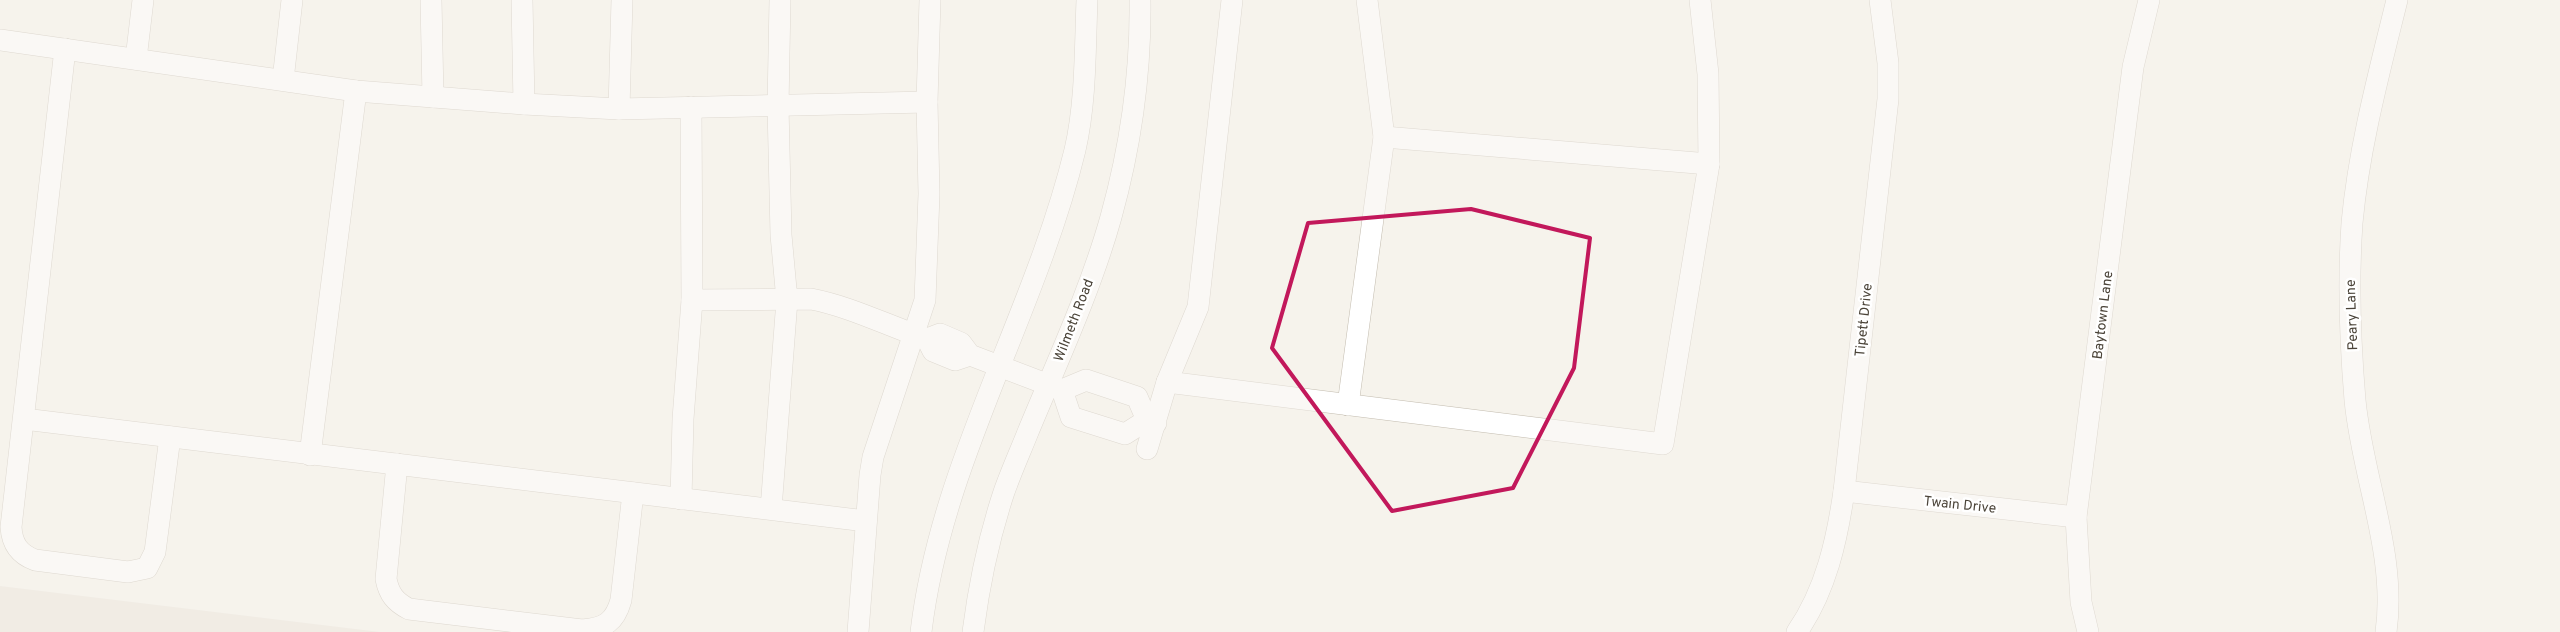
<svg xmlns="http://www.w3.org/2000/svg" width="2560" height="632" font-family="Overpass,sans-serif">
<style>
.residential{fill:#eae5da}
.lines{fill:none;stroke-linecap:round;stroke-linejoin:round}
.minor-casing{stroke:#c2bbae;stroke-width:22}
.minor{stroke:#fff;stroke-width:21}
.marked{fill:none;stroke:#c2185b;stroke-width:4;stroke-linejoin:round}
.labels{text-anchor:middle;stroke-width:5;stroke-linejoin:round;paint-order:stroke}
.street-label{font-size:14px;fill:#4b4439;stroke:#fff}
</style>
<rect width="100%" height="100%" fill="#f6f3ec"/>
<path class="residential" d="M 0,586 L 380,632 L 0,632 Z"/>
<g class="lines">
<g class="minor-casing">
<g id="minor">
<path d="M 431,0 L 433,97"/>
<path d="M 522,0 L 524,104"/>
<path d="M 0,40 L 356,91 L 524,104 L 619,109 L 927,102"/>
<path d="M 65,49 L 11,527 C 12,544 19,554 35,560 L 128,572 L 147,568 L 155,552 L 170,437"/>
<path d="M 136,59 L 143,0"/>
<path d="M 283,80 L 292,0"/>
<path d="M 619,109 L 622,0"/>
<path d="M 1384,137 L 1709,164"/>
<path d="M 692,300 L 811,299 C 852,307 888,326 927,339 L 940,334 L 961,343 L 970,355 L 1062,390 L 1086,380 L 1137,397 L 1147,420"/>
<path d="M 927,339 L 933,351 L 955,360 L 970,355"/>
<path d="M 1167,382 L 1663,444 L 1709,164 L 1708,74 L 1700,0"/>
<path d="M 1062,390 L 1071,417 L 1125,434 L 1147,420 L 1156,423"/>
<path d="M 1348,405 L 1384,137 L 1367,0"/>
<path d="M 24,419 L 866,521"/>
<path d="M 1147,449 L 1167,382 L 1198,307 L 1232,0"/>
<path d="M 310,455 L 356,91"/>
<path d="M 397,464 L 386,579 C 389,594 395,602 409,609 L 582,630 C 605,628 615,622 621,600 L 633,493"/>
<path d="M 1844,491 L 2076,517"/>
<path d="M 681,499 L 683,419 L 692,300 L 691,107"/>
<path d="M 771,509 L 787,300 L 781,235 L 778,106 L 780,0"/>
<path d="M 858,632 L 870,475 L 873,457 L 925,300 L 929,194 L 927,102 L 930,0"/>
<path d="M 921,632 C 941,462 1035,315 1075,150 C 1086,102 1085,50 1087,0"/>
<path d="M 973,632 C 979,585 989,537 1004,492 C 1011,472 1020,452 1028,432 C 1057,362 1091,289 1111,217 C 1131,145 1141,74 1140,0"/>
<path d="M 1797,632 C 1826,590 1837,540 1844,491 L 1888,99 L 1888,63 L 1880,0"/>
<path d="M 2088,632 L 2081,602 L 2076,517 L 2133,67 L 2149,0"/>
<path d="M 2386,632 C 2397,554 2362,477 2355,400 C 2350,341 2348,282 2352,223 C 2359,147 2379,73 2397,0"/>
</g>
</g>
<use href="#minor" class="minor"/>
</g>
<path d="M0 0H2560V632H0ZM 1471,209 L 1590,238 L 1574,368 L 1513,488 L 1392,511 L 1272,348 L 1308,223 Z" fill="#f6f3ec" fill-opacity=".55" fill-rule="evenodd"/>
<path class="marked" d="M 1471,209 L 1590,238 L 1574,368 L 1513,488 L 1392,511 L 1272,348 L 1308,223 Z"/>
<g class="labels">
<g class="street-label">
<text transform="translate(2102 315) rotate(-83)" y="5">Baytown Lane</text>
<text transform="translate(2351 315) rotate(-92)" y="5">Peary Lane</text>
<text transform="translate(1073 320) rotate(-69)" y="5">Wilmeth Road</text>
<text transform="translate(1863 320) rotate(-84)" y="5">Tipett Drive</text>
<text transform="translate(1960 504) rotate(6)" y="5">Twain Drive</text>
</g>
</g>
</svg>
